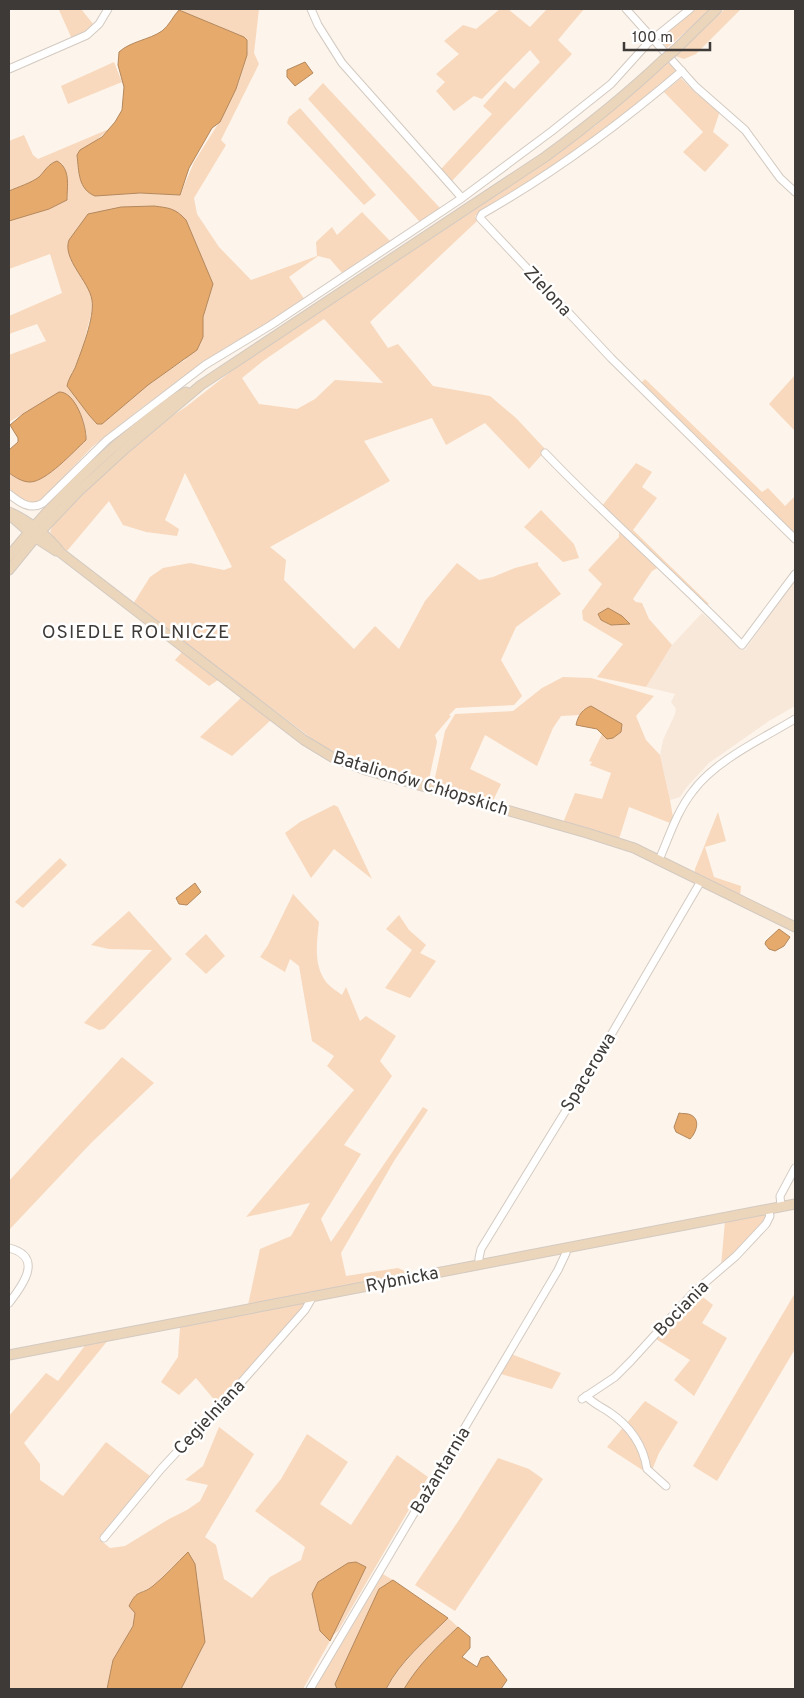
<svg xmlns="http://www.w3.org/2000/svg" width="804" height="1698" font-family="Overpass,sans-serif">
<style>
.built{fill:#f8e8da}
.green{fill:#f8d9bd;fill-rule:evenodd}
.water{fill:#e6aa6d;stroke:#b4885d}
.lines{fill:none;stroke-linecap:round;stroke-linejoin:round}
.street-casing{stroke:#d3cac1;stroke-width:9}
.secondary-casing{stroke:#d3cac1;stroke-width:11}
.street{stroke:#fff;stroke-width:7}
.secondary{stroke:#ebd5bb;stroke-width:9}
.secondary-bridge-casing{stroke:#d3cac1;stroke-width:11;stroke-linecap:butt}
.secondary-bridge{stroke:#ebd5bb;stroke-width:9}
.labels{text-anchor:middle;stroke-width:5;stroke-linejoin:round;paint-order:stroke}
.street-label{font-size:18px;fill:#3e3a37;stroke:#fff}
.neighbourhood-label{font-size:19px;letter-spacing:1px;fill:#3e3a37;stroke:#fff}
</style>
<rect width="100%" height="100%" fill="#fdf4eb"/>
<path class="built" d="M 795,578 L 795,706 L 769,721 L 709,763 L 686,788 L 680,797 L 670,800 L 660,755 L 663,740 L 675,714 L 676,709 L 671,702 L 675,694 L 646,687 L 672,645 L 702,613 L 745,650 Z"/>
<g class="green">
<path d="M 60,9 L 81,9 L 94,25 L 88,31 L 72,39 L 59,10 Z"/>
<path d="M 181,9 L 259,9 L 254,53 L 259,64 L 221,140 L 226,145 L 194,198 L 197,214 L 219,247 L 251,280 L 317,256 L 316,242 L 332,227 L 337,235 L 362,212 L 391,242 L 362,259 L 343,274 L 330,259 L 318,256 L 289,277 L 305,300 L 223,349 L 144,406 L 92,447 L 44,498 L 34,503 L 23,500 L 9,489 L 9,473 L 16,478 L 87,435 L 83,419 L 33,408 L 9,422 L 9,355 L 46,341 L 37,324 L 9,334 L 9,316 L 62,293 L 50,254 L 9,269 L 9,141 L 24,135 L 33,155 L 38,159 L 109,129 L 91,145 L 80,150 L 131,193 L 180,195 L 194,162 L 218,124 L 239,82 L 247,55 L 244,37 L 182,11 ZM 83,222 L 213,284 L 203,317 L 203,337 L 185,360 L 161,375 L 97,424 L 89,415 L 67,386 L 82,350 L 93,306 L 97,300 L 91,296 L 90,290 L 69,255 L 69,240 Z"/>
<path d="M 500,9 L 508,9 L 530,27 L 547,9 L 584,9 L 558,40 L 572,54 L 452,181 L 441,169 L 492,114 L 483,106 L 505,81 L 514,89 L 540,62 L 530,50 L 482,99 L 474,96 L 454,111 L 436,91 L 445,82 L 436,74 L 459,54 L 444,41 L 463,25 L 476,29 Z"/>
<path d="M 694,9 L 712,9 L 667,48 L 660,38 Z"/>
<path d="M 725,9 L 741,9 L 696,54 L 684,59 L 675,56 Z"/>
<path d="M 670,61 L 676,72 C 629,111 582,149 531,183 C 513,195 493,204 475,216 L 477,221 L 370,322 L 388,348 L 398,344 L 433,386 L 490,396 L 516,418 L 546,450 L 529,469 L 485,423 L 446,445 L 432,418 L 364,441 L 390,481 L 270,547 L 286,560 L 284,580 L 354,649 L 375,626 L 399,649 L 425,601 L 457,563 L 479,580 L 493,577 L 515,568 L 538,562 L 538,565 L 561,594 L 516,627 L 501,660 L 522,696 L 514,705 L 456,708 L 449,715 L 451,716 L 435,735 L 437,742 L 428,784 L 342,756 L 323,747 L 133,604 L 150,577 L 163,568 L 190,563 L 224,570 L 232,567 L 185,473 L 165,520 L 179,529 L 177,536 L 146,532 L 123,525 L 109,501 L 67,551 L 57,543 L 50,532 L 53,524 L 100,475 L 159,425 L 187,406 L 238,366 L 473,211 L 595,126 ZM 324,319 L 383,383 L 335,380 L 315,399 L 297,409 L 259,404 L 242,378 L 263,361 Z"/>
<path d="M 114,62 L 122,82 L 68,104 L 61,86 Z"/>
<path d="M 681,78 L 697,94 L 720,111 L 713,132 L 729,145 L 705,172 L 683,152 L 703,132 L 664,92 Z"/>
<path d="M 323,83 L 440,208 L 420,222 L 308,99 Z"/>
<path d="M 300,108 L 376,195 L 364,205 L 287,123 L 289,117 Z"/>
<path d="M 795,375 L 795,431 L 769,404 Z"/>
<path d="M 645,379 L 762,492 L 768,488 L 785,506 L 795,496 L 795,534 L 641,383 Z"/>
<path d="M 636,463 L 652,472 L 642,487 L 657,498 L 633,530 L 709,604 L 706,605 L 602,506 Z"/>
<path d="M 541,510 L 574,544 L 579,558 L 563,562 L 524,527 Z"/>
<path d="M 619,532 L 659,567 L 652,571 L 633,599 L 636,602 L 642,603 L 649,619 L 672,645 L 646,687 L 597,677 L 623,644 L 583,620 L 582,611 L 602,584 L 588,570 L 619,537 Z"/>
<path d="M 184,650 L 218,680 L 209,686 L 175,660 Z"/>
<path d="M 563,677 L 591,678 L 654,696 L 636,716 L 646,740 L 660,755 L 670,800 L 673,817 L 670,823 L 629,807 L 619,839 L 563,823 L 575,793 L 602,799 L 611,773 L 590,765 L 592,762 L 589,761 L 602,734 L 607,739 L 584,709 L 580,715 L 561,716 L 553,728 L 537,766 L 485,735 L 470,769 L 501,784 L 492,803 L 433,787 L 445,731 L 455,714 L 513,711 L 542,688 Z"/>
<path d="M 242,697 L 272,719 L 232,756 L 200,737 Z"/>
<path d="M 334,805 L 338,807 L 372,879 L 334,849 L 311,878 L 285,833 L 300,822 Z"/>
<path d="M 718,812 L 726,841 L 705,847 L 714,877 L 741,886 L 740,897 L 694,875 L 695,869 Z"/>
<path d="M 60,858 L 67,865 L 23,908 L 15,902 Z"/>
<path d="M 293,894 L 319,922 C 317,942 313,964 326,982 C 330,987 337,991 342,995 L 346,987 L 360,1021 L 366,1016 L 396,1036 L 380,1061 L 392,1076 L 344,1145 L 361,1154 L 321,1219 L 331,1242 L 423,1107 L 428,1110 L 394,1161 L 341,1253 L 346,1276 L 398,1268 L 409,1273 L 312,1293 L 248,1305 L 260,1249 L 291,1236 L 310,1203 L 246,1217 L 354,1090 L 327,1066 L 334,1056 L 312,1041 L 299,966 L 290,959 L 285,972 L 260,957 L 268,945 Z"/>
<path d="M 129,911 L 172,959 L 104,1029 L 99,1030 L 84,1023 L 152,950 L 109,949 L 91,945 Z"/>
<path d="M 399,915 L 409,930 L 426,945 L 420,953 L 436,961 L 410,998 L 385,988 L 412,950 L 386,929 Z"/>
<path d="M 206,934 L 225,956 L 206,974 L 185,954 Z"/>
<path d="M 122,1057 L 154,1083 L 91,1143 L 9,1230 L 9,1181 Z"/>
<path d="M 766,1214 C 766,1227 732,1256 721,1266 L 725,1221 Z"/>
<path d="M 795,1293 L 795,1349 L 717,1481 L 693,1466 Z"/>
<path d="M 699,1294 L 713,1305 L 702,1323 L 727,1338 L 694,1396 L 674,1380 L 690,1360 L 656,1339 L 694,1295 Z"/>
<path d="M 303,1302 L 304,1307 L 217,1403 L 196,1378 L 179,1395 L 161,1382 L 178,1357 L 180,1327 Z"/>
<path d="M 109,1339 L 24,1443 L 40,1464 L 40,1480 L 63,1496 L 106,1442 L 150,1476 L 99,1539 L 110,1548 L 125,1546 L 169,1519 L 187,1510 L 200,1501 L 208,1485 L 185,1480 L 203,1466 L 219,1427 L 254,1454 L 205,1537 L 216,1545 L 224,1579 L 252,1598 L 270,1577 L 301,1560 L 305,1547 L 255,1511 L 281,1479 L 307,1434 L 348,1462 L 320,1504 L 351,1525 L 397,1455 L 428,1477 L 338,1631 L 333,1635 L 366,1567 L 348,1563 L 318,1582 L 312,1594 L 320,1631 L 330,1641 L 303,1689 L 181,1689 L 205,1642 L 188,1552 L 152,1587 L 138,1593 L 133,1625 L 113,1660 L 107,1689 L 9,1689 L 9,1416 L 46,1373 L 58,1381 L 87,1343 Z"/>
<path d="M 511,1354 L 561,1373 L 552,1389 L 501,1374 Z"/>
<path d="M 645,1401 L 678,1422 L 659,1453 L 650,1475 L 607,1447 Z"/>
<path d="M 498,1458 L 529,1469 L 543,1479 L 455,1611 L 415,1585 L 459,1520 Z"/>
<path d="M 381,1573 L 393,1580 L 379,1589 L 335,1683 L 337,1689 L 313,1689 Z"/>
<path d="M 448,1618 L 458,1627 C 438,1646 418,1665 404,1689 L 386,1689 C 400,1661 426,1640 448,1618 Z"/>
</g>
<g class="water">
<path d="M 179,10 L 244,37 L 247,40 L 247,55 L 236,89 L 220,122 L 212,128 L 189,168 L 180,195 L 140,193 L 95,196 C 78,189 79,172 77,155 L 80,150 L 102,137 L 115,122 L 122,110 L 124,87 L 118,65 L 119,52 C 131,41 149,40 162,31 C 169,26 173,16 179,10 Z"/>
<path d="M 305,62 L 313,73 L 295,86 L 287,77 L 287,70 Z"/>
<path d="M 57,161 C 71,169 67,186 67,200 L 49,209 L 9,221 L 9,191 C 18,187 31,183 39,177 C 45,171 48,164 57,161 Z"/>
<path d="M 154,206 C 169,208 175,208 186,220 L 213,284 L 203,317 L 203,337 L 197,350 L 148,385 L 102,424 L 97,424 L 89,415 L 67,386 C 68,380 72,374 75,368 C 81,352 95,317 92,300 C 89,281 62,259 69,240 L 88,214 L 121,207 Z"/>
<path d="M 59,392 C 75,391 87,426 86,440 C 74,451 46,482 30,482 C 22,482 15,477 9,473 L 9,450 L 18,442 L 18,438 L 10,425 L 23,414 Z"/>
<path d="M 608,608 L 622,616 L 630,624 L 611,625 L 601,620 L 598,614 Z"/>
<path d="M 591,706 L 622,724 L 621,732 L 613,738 L 607,739 L 597,729 L 576,725 C 578,715 583,709 591,706 Z"/>
<path d="M 195,883 L 201,892 L 187,905 L 179,904 L 176,898 Z"/>
<path d="M 779,929 L 790,937 L 784,946 L 775,951 L 769,949 L 765,944 L 766,941 Z"/>
<path d="M 679,1113 C 682,1114 688,1113 691,1115 C 701,1120 696,1133 690,1139 L 676,1132 L 674,1127 Z"/>
<path d="M 188,1552 L 195,1564 L 205,1642 L 181,1689 L 107,1689 L 113,1660 L 133,1626 L 135,1613 L 129,1606 C 138,1588 140,1596 153,1586 C 165,1576 177,1563 188,1552 Z"/>
<path d="M 356,1562 L 366,1567 L 330,1641 L 320,1631 L 312,1594 L 318,1582 L 348,1563 Z"/>
<path d="M 393,1580 L 448,1618 C 426,1640 400,1661 386,1689 L 337,1689 L 335,1684 L 379,1589 Z"/>
<path d="M 458,1627 L 470,1637 L 470,1648 L 462,1657 L 477,1667 L 481,1658 L 488,1656 L 507,1680 L 501,1689 L 404,1689 C 418,1665 438,1646 458,1627 Z"/>
</g>
<g class="lines">
<g class="street-casing">
<g id="street">
<path d="M 311,9 L 318,25 L 342,63 L 462,198"/>
<path d="M 626,9 L 696,87 L 745,130 L 780,178 L 795,192"/>
<path d="M 9,69 L 87,35 L 99,24 L 108,9"/>
<path d="M 682,71 C 619,125 554,173 482,214 L 480,218 L 611,358 L 795,539"/>
<path d="M 545,453 C 608,519 678,579 742,645 L 795,574"/>
<path d="M 9,494 C 19,502 30,511 43,503 L 107,440 L 205,365 L 271,325 L 462,198 L 552,131 L 611,84 L 648,43 L 690,9"/>
<path d="M 659,860 C 669,837 677,811 693,791 C 716,760 762,739 795,719"/>
<path d="M 781,1206 L 780,1196 L 795,1168"/>
<path d="M 9,1248 C 44,1257 23,1285 9,1303"/>
<path d="M 479,1265 L 479,1258 L 481,1249 L 584,1081 L 701,881"/>
<path d="M 586,1396 C 594,1404 600,1406 609,1412 C 630,1426 643,1444 647,1469 L 666,1486"/>
<path d="M 582,1399 L 615,1377 L 631,1361 L 693,1293 L 736,1256 L 766,1224 L 770,1216 L 768,1209"/>
<path d="M 104,1538 L 161,1469 L 238,1386 L 305,1310 L 313,1296"/>
<path d="M 310,1689 L 558,1270 L 566,1253 L 566,1249"/>
</g>
</g>
<g class="secondary-casing">
<g id="secondary">
<path d="M 675,50 L 717,9"/>
<path d="M 9,512 C 28,520 48,536 61,553 L 304,740 L 332,757 L 366,770 L 587,833 L 634,848 L 795,927"/>
<path d="M 11,516 L 36,538 L 56,551"/>
<path d="M 9,556 C 48,508 91,464 139,426 C 154,414 169,401 186,392"/>
<path d="M 9,570 L 40,532 L 78,492 L 126,448 L 201,385 L 545,157 C 586,127 625,96 662,61"/>
<path d="M 9,1355 L 795,1204"/>
</g>
</g>
<use href="#street" class="street"/>
<use href="#secondary" class="secondary"/>
<g class="secondary-bridge-casing">
<path id="secondary-bridge" d="M 662,61 L 675,50"/>
</g>
<use href="#secondary-bridge" class="secondary-bridge"/>
</g>
<g class="labels">
<g class="street-label">
<text transform="translate(548 291) rotate(47)" y="6">Zielona</text>
<text transform="translate(421 783) rotate(17)" y="6">Batalionów Chłopskich</text>
<text transform="translate(588 1072) rotate(-59)" y="6">Spacerowa</text>
<text transform="translate(402 1279) rotate(-11)" y="6">Rybnicka</text>
<text transform="translate(681 1308) rotate(-46)" y="6">Bociania</text>
<text transform="translate(209 1417) rotate(-47)" y="6">Cegielniana</text>
<text transform="translate(440 1470) rotate(-59)" y="6">Bażantarnia</text>
</g>
<g class="neighbourhood-label">
<text x="136" y="638">OSIEDLE ROLNICZE</text>
</g>
</g>
<rect width="804" height="1698" fill="none" stroke="#3e3a37" stroke-width="20"/>
<path d="M624 42v8h86v-8" fill="none" stroke="#3e3a37" stroke-width="2.5"/>
<text x="632" y="42" font-size="15" fill="#3e3a37" stroke="#ffffff" stroke-width="4" paint-order="stroke">100 m</text>
</svg>
